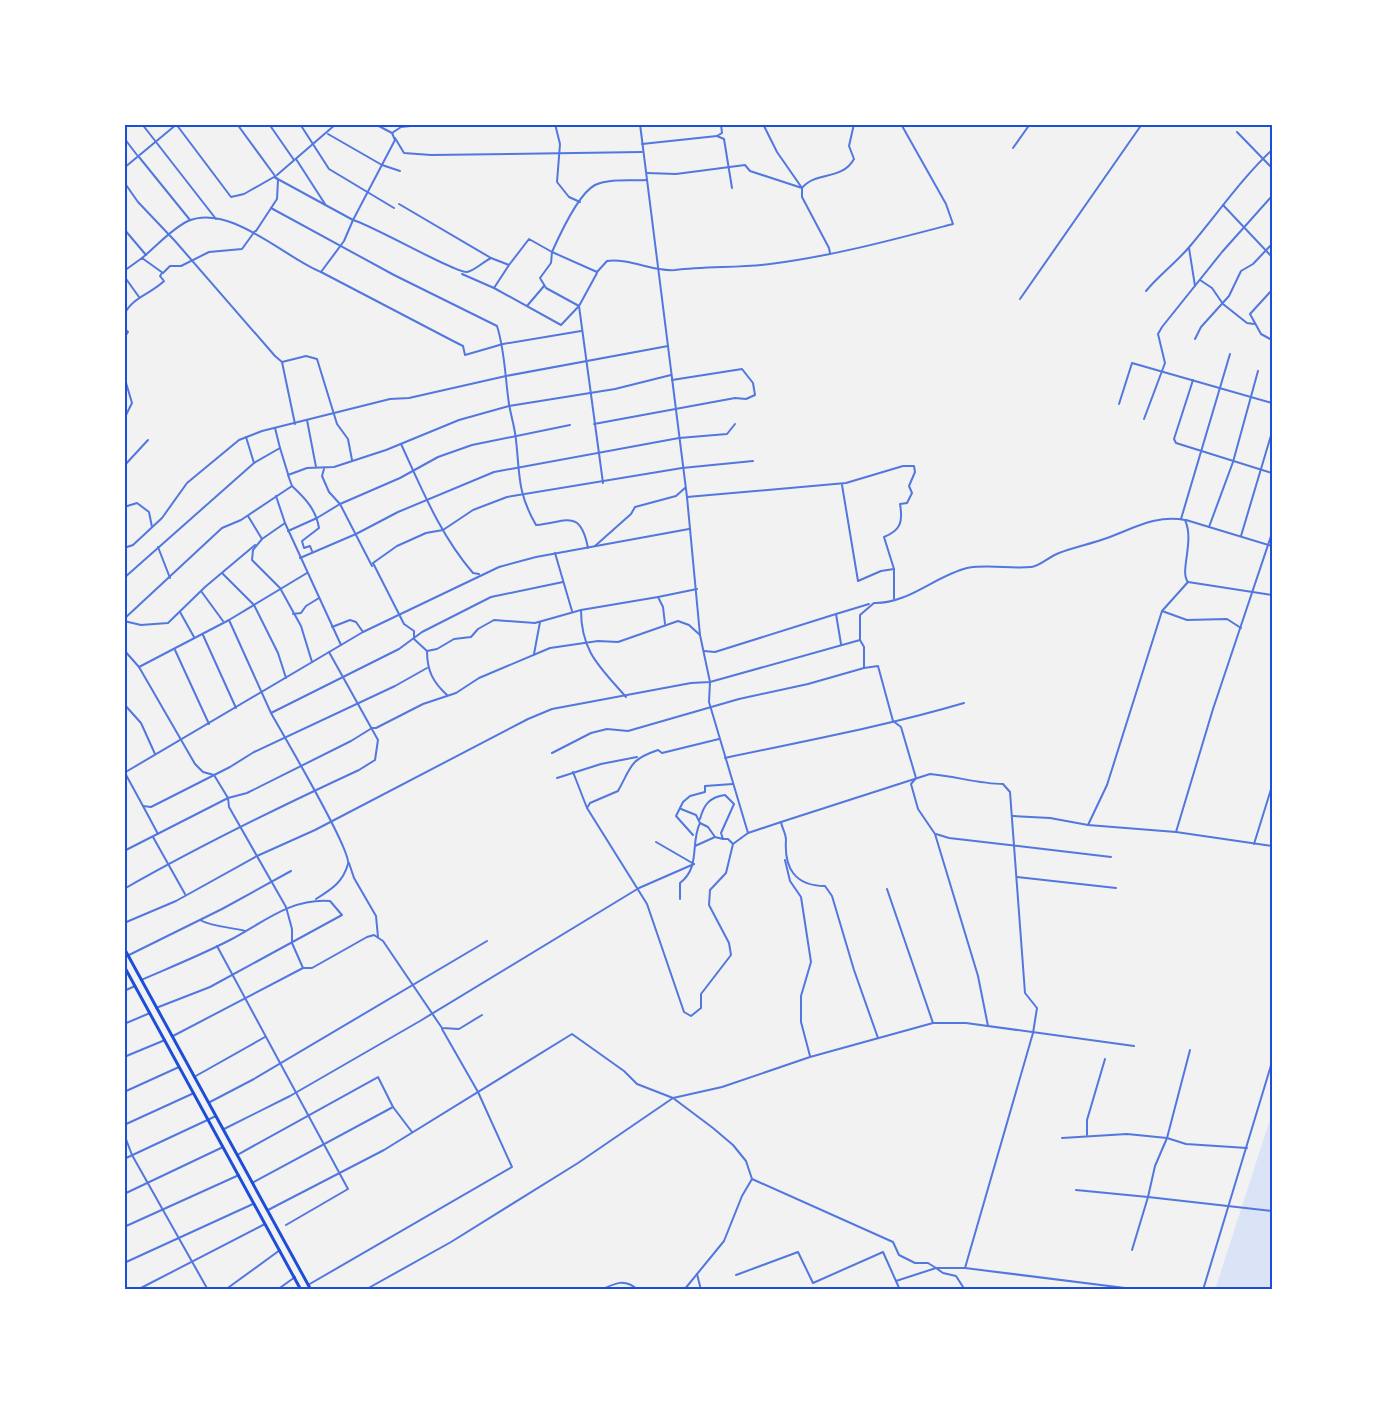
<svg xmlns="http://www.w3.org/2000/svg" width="1397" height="1414" font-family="Raleway,sans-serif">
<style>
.green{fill:#dbe4f7}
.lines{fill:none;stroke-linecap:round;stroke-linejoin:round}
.minor{stroke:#5277de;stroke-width:2}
.secondary{stroke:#1d4ed8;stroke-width:3}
.neatline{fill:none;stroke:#1d4ed8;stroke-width:2}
</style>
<rect width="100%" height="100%" fill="#f2f2f2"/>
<path class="green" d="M 1272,1113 L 1272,1289 L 1215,1290 Z"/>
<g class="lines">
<g class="minor">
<path d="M 142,124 L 216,219"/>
<path d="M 176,124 L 231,197 L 244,194 L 274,177 L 353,220 L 395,140 L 392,133 L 375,124"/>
<path d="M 237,124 L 278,180 L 277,199 L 256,231"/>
<path d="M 269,124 L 294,160"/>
<path d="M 300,124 L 329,169 L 394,208"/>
<path d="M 555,124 L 560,144 L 557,182 L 569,197 L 580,202"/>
<path d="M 640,124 L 687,497 L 700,635 L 710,682 L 709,702 L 748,833 L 781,822 C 782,828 786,834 786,840 C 784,868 795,886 825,886 L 832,896 L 854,970 L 878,1038"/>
<path d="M 721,124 L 722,133 L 717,136 L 724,139 L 732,188"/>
<path d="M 1237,132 L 1272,168"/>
<path d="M 392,133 L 401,127 L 428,124"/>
<path d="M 328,134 L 382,165 L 400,171"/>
<path d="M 124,138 L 137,155"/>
<path d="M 395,138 L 404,153 L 431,155 L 642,152"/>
<path d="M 642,144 L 717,136"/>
<path d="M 1013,148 L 1030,124"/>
<path d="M 139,157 L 190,220"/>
<path d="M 296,159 L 325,204"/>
<path d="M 124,168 L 177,124"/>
<path d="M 647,173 L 676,174 L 745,165 L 750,171 L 802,188 L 777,152 L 763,124"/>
<path d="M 277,175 L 336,124"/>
<path d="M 647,180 C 631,181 610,178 595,185 C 578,194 560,234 552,252 L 597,272 L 607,261 C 630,258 653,272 675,270 C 706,266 739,268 770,264 C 833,256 892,240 953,224 L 946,204 L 901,124"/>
<path d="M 124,182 L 138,202 L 175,241 L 275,356 L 282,362 L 306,356 L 317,359 L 337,424 L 348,439 L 352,460"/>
<path d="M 399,204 L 491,258"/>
<path d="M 1223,205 L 1272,257"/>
<path d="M 271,208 L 394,275 L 497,326 C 505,351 505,377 509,404 C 511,416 515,428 516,440 C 520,475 517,492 536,525 C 565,523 580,507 588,548"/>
<path d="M 124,229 L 146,255"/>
<path d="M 1189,248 L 1195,286"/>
<path d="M 830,253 L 829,248 L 802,197 L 802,188 C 815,171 842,181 854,159 L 849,146 L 854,124"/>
<path d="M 142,258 C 156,247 171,229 188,221 C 230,203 285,258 321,272 L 344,241 L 353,220 C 374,226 457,274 467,272 C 474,271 483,262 491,258 L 509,265 L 529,239 L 552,252 L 551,263 L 540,278 L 546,288 L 579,306 L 561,325 L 494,288 L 509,265"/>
<path d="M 124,271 L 142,258 L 163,273 L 170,266 L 181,266 L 209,252 L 242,249 L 255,231"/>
<path d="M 321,272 L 455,342 L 463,346 L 465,355 L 503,344 L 581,331"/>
<path d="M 597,273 L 579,306 L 603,483"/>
<path d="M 462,274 L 494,288"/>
<path d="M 124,276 L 139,297"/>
<path d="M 1200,280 L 1212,288 L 1223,304 L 1247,323 L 1254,324"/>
<path d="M 1272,290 L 1250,314 L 1261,334 L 1272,340"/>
<path d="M 1146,291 C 1159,275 1177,262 1191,245 C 1218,213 1242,178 1272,150"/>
<path d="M 1020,299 L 1142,124"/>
<path d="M 527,306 L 544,286"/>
<path d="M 124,315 C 132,297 151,294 164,281 L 160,276 L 162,273"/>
<path d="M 124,328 L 128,332 L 124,338"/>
<path d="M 1195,339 L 1201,327 L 1229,296 L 1241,271 L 1253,264 L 1272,244"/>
<path d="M 282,362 L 295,424"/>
<path d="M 124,376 L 132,403 L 124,419"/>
<path d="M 1193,380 L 1174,439 L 1176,443 L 1272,473"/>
<path d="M 1119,404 L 1132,363 L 1272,403"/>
<path d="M 1144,419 L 1165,363 L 1158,334 L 1162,327 L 1222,252 L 1272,196"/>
<path d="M 307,420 L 316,467"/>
<path d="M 594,424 L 735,398 L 746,399 L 755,395 L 753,383 L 742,369 L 672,380"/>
<path d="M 246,437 L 254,463"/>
<path d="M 401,444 C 421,487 440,535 473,573 L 479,574"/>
<path d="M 280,448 L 288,474"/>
<path d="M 124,466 L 148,440"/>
<path d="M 324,469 L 322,476 L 329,492 L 340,504 L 372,566"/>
<path d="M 842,485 L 858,581 L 881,571 L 894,569"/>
<path d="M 292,486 C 306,499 316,510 319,528 L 302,541 L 304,548 L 310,546 L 312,551"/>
<path d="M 687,497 L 846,483 L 903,466 L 914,466 L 915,472 L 909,486 L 912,493 L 907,503 L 900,504 C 903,522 901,530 884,537 L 894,569 L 894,599"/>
<path d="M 124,507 L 137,503 L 149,512 L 152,527"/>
<path d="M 248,516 L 262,539 L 253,550 L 252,560 L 280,588 L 301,626 L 312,662"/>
<path d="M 1181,519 L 1230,354"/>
<path d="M 1186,520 L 1272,546"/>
<path d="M 285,523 L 341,645"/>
<path d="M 1209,527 L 1233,462 L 1258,371"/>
<path d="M 288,531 L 317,518 L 340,504 L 400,478 L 438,457 L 472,445 L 570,425"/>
<path d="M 1241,536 L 1272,432"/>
<path d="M 262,539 L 285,523 L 276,496"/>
<path d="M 595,546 L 631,514 L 635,507 L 676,496 L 685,488"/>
<path d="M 158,547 L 170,578"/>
<path d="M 124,548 L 133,545 L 162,518 L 187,483 L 239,440 L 262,431 L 390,399 L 409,398 L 506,376 L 668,346"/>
<path d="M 555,553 L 572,611"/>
<path d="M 300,558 L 356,534 L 398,512 L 494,472 L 679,438 L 727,434 L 735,424"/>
<path d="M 222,573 L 254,605 L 278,653 L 286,678"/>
<path d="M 124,578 L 254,463 L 280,448 L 275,428"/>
<path d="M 201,591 L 223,621"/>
<path d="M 658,597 L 697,589"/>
<path d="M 581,610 C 581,652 600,667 626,697"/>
<path d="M 1162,611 L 1187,620 L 1227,619 L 1241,628"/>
<path d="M 180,612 L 194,637"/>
<path d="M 293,614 L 301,613 L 306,606 L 319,598"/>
<path d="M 124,619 L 222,528 L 241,520 L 292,486 L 288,475 L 307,468 L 334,467 L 386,450 L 459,420 L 509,406 L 615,389 L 671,375"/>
<path d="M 229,620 L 271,713 L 399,649 L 422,632 L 491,597 L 563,582"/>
<path d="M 124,621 L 141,625 L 168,623 L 205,587 L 255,545"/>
<path d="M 665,624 L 663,607 L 658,597 L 581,610 L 535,623 L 494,620 L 478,629 L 471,637 L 454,639 L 437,649 L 427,651 L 414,639 L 414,631 L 404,624 L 373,563 L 397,546 L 426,533 L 443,530 L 473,510 L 507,497 L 682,468 L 753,461"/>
<path d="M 332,627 L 350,620 L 356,622 L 363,632"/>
<path d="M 203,635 L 236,708"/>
<path d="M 860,640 L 860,615 L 874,603 C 908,604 935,576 967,568 C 988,564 1010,569 1031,567 C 1039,567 1050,556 1059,553 C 1074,547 1091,544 1107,538 C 1132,529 1157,514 1185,520 C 1195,541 1179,572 1188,582 L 1272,595"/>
<path d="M 841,644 L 836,614 L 869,604"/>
<path d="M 124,650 L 139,667 L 229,620 L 307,573"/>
<path d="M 175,650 L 209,724"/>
<path d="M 427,651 C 427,671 433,682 447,695"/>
<path d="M 704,651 L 715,652 L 836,614"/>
<path d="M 534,654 L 540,622"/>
<path d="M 139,667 L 195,764 L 203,772 L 214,775 L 228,798 L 247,793 L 351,741 L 372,728 L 376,728 L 423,704 L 456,693 L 479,678 L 550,648 L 598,641 L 618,642 L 678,621 L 689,625 L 700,635"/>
<path d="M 124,704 L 141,723 L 155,754"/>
<path d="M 271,713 C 282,733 352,851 348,864 C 343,882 332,889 316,899"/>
<path d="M 719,739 L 662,753 L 658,750 C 629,760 632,766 618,791 L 590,803 L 587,808 L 647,904 L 684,1012 L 691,1016 L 701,1008 L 701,994 L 731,955 L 729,943 L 709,905 L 710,890 L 726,873 L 733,844 L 748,833"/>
<path d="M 552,753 L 591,733 L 607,729 L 628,731 L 739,699 L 808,684 L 864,668"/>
<path d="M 725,758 C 805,741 886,726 964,703"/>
<path d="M 573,772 L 587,808"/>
<path d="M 124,773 L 363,632 L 499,567 L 536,557 L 689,529"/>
<path d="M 125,773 L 143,806 L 151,807 L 230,767 L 254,752 L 395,686 L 427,668"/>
<path d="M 557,778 L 601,764 L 637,757"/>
<path d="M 143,806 L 158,834"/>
<path d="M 681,809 L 696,815 L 700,823 L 708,827 L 715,837 L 723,839 L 721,833 L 734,804 L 725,795 C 710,797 704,804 700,819"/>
<path d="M 1013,816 L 1050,818 L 1088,825 L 1176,832 L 1272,846"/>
<path d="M 781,822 L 930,774 C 955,776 979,784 1003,784 L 1010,792 L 1025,993 L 1037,1008 L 1033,1033 L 965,1268 L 1141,1290"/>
<path d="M 1088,825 L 1107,785 L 1162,611 L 1188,582"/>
<path d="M 1176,832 L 1213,709 L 1272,533"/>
<path d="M 936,834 L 949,838 L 1111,857"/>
<path d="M 693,835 L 676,816 L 683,802 L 690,796 L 705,792 L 705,786 L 733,784"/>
<path d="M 153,837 L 185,894"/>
<path d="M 723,839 L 728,839 L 733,844"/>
<path d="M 656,842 L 694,864"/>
<path d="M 1254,844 L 1272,786"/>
<path d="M 695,846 L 715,837"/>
<path d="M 124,851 L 228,798 L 229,807 L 286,907 L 292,929 L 292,943 L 303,968 L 312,968 L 367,937 L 374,935 L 383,941 L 442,1028 L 459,1029 L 482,1015"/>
<path d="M 785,860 L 790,881 L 801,897 L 811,962 L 801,996 L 801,1022 L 810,1056"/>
<path d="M 349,863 L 354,878 L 376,916 L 378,937"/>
<path d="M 1017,877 L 1116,888"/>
<path d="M 124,889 C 201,845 279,807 359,770 L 375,760 L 378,740 L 329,652"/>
<path d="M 887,889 L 933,1023"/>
<path d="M 680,899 L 680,883 C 701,867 690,843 700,823"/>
<path d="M 200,920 C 212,927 231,927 245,931"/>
<path d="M 124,923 L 176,901 L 257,856 L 315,830 L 528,719 L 552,709 L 691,683 L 710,682 L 860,640 L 864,647 L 864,668 L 878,666 L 893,721 L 901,727 L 916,778 L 911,784 L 918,809 L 935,834 L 978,976 L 988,1026"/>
<path d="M 217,946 L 348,1189 L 286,1225"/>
<path d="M 129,955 L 222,909 L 291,871"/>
<path d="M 141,980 C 171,967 201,955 230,940 C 263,923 290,898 330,901 L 342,915 L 210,987 L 156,1008"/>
<path d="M 124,991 L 135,986"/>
<path d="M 124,1024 L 150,1013"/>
<path d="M 173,1036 L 303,968"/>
<path d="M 124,1057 L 165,1040"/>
<path d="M 194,1077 L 265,1037"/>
<path d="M 124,1092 L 179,1067"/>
<path d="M 210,1102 L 254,1079 L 487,941"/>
<path d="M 124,1125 L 194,1093"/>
<path d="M 224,1129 L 290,1096 L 420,1021 L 639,888 L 694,864"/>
<path d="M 124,1134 L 132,1155 L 208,1290"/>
<path d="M 1087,1135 L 1087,1120 L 1105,1059"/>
<path d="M 1062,1138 L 1127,1134 L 1167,1138 L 1186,1144 L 1247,1148"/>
<path d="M 237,1155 L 378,1077 L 393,1107"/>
<path d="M 124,1159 L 216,1116"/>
<path d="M 252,1183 L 393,1107 L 412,1132"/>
<path d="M 1076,1190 L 1148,1197 L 1155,1166 L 1167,1138 L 1190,1050"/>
<path d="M 124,1194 L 223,1147"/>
<path d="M 268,1210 L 384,1150 L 572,1034 L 624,1071 L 637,1084 L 673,1098 L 713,1128 L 733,1145 L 746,1161 L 752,1179 L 893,1242 L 899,1255 L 915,1263 L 928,1263 L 936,1268 L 965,1268"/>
<path d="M 124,1227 L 239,1175"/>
<path d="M 1132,1250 L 1148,1197 L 1272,1211"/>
<path d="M 124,1263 L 253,1204"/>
<path d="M 697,1274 L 701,1290"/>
<path d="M 736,1275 L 798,1252 L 813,1283 L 883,1252 L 900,1290"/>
<path d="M 896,1281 L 936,1268 L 943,1273 L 956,1276 L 965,1290"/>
<path d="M 308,1285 L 512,1167 L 478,1092 L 442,1029"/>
<path d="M 137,1290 L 265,1224"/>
<path d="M 225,1290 L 280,1250"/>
<path d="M 277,1290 L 295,1277"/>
<path d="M 365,1290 L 451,1242 L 578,1163 L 673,1098 L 722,1087 L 810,1057 L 933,1023 L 966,1023 L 1134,1046"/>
<path d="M 601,1290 C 615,1283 625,1278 638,1290"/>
<path d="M 684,1290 L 724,1241 L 742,1196 L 752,1179"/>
<path d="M 1203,1290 L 1272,1062"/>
</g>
<g class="secondary">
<path d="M 124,948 L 311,1290"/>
<path d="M 124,966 L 301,1290"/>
</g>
</g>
<rect width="1397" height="1414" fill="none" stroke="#ffffff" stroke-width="252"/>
<rect x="126" y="126" width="1145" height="1162" class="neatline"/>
</svg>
